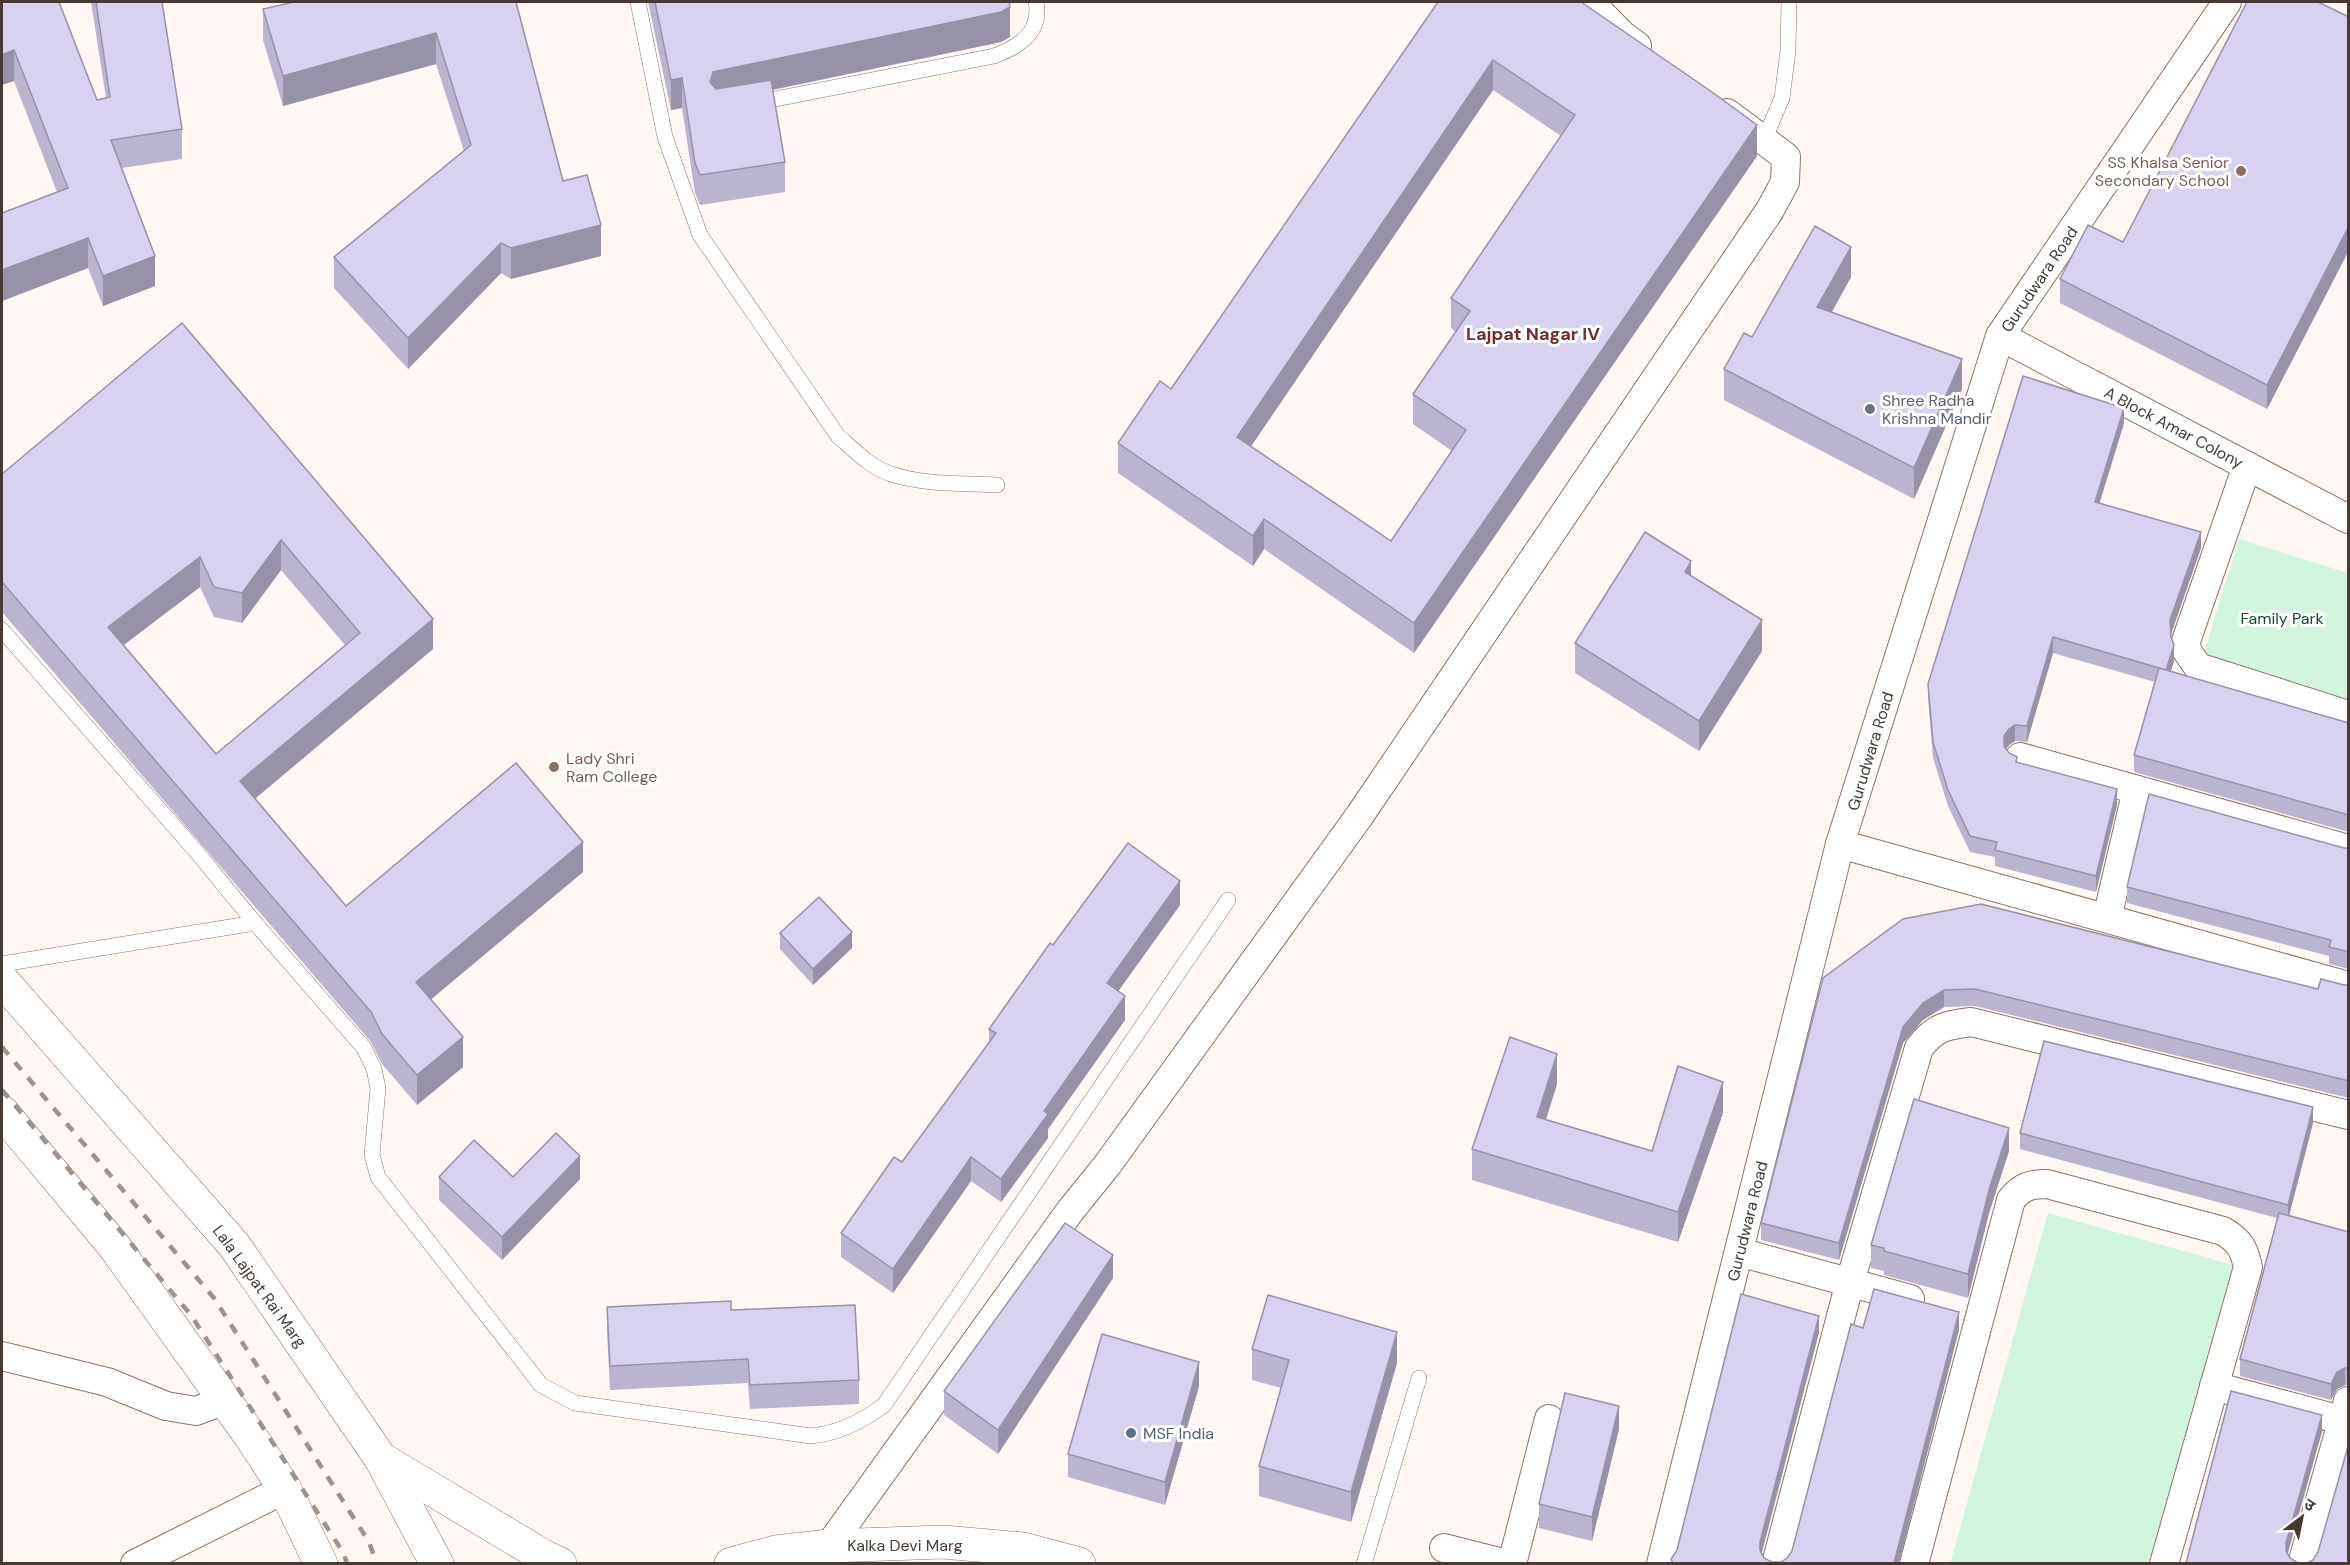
<svg xmlns="http://www.w3.org/2000/svg" width="2350" height="1565" font-family="'DM Sans','Noto Sans Devanagari',sans-serif">
<style>
.green{fill:#d1f4df}
.lines{fill:none;stroke-linecap:round;stroke-linejoin:round}
.lane-casing{stroke:#8e7164;stroke-width:16}
.street-casing{stroke:#8e7164;stroke-width:30}
.secondary-casing{stroke:#8e7164;stroke-width:34}
.lane{stroke:#fff;stroke-width:15}
.street{stroke:#fff;stroke-width:28}
.secondary{stroke:#fff;stroke-width:33}
.rail{stroke:#9c928e;stroke-width:4.5;stroke-dasharray:10 10;stroke-linecap:butt}
.wall{fill:#bab4ce;fill-rule:evenodd}
.shaded-wall{fill:#9792a7}
.building{fill:#d8d1ef;stroke:#9792a7;stroke-width:1.5;fill-rule:evenodd}
.education-dot{fill:#8d6e63;stroke:#fff;stroke-width:2}
.worship-dot{fill:#6b7280;stroke:#fff;stroke-width:2}
.service-dot{fill:#5c6f8a;stroke:#fff;stroke-width:2}
.labels{text-anchor:middle;stroke-width:6;stroke-linejoin:round;paint-order:stroke}
.education-label{font-size:16px;fill:#785e54;stroke:#fff;text-anchor:end}
.street-label{font-size:16px;fill:#473a34;stroke:#fff}
.worship-label{font-size:16px;fill:#5b616d;stroke:#fff;text-anchor:start}
.park-label{font-size:16px;fill:#044e31;stroke:#fff}
.service-label{font-size:16px;fill:#4e5e75;stroke:#fff;text-anchor:start}
.neighbourhood-label{font-size:18px;font-weight:bold;fill:#732c30;stroke:#fff}
</style>
<rect width="100%" height="100%" fill="#fef7f4"/>
<g class="green">
<path d="M 2239,539 L 2348,573 L 2348,704 L 2202,658 Z"/>
<path d="M 2048,1213 L 2233,1265 L 2149,1563 L 1950,1564 Z"/>
</g>
<g class="lines">
<g class="lane-casing">
<g id="lane">
<path d="M 638,2 L 665,137 L 700,235 L 838,436 C 853,449 871,468 891,474 C 924,485 963,483 997,485"/>
<path d="M 755,103 L 994,56 C 1019,47 1042,32 1036,2"/>
<path d="M 1764,140 L 1782,98 L 1788,51 L 1789,2"/>
<path d="M 2,630 L 195,850 L 255,923"/>
<path d="M 2,964 L 255,923 L 364,1048 L 374,1069 L 378,1088 L 372,1155 L 378,1177 L 541,1385 L 575,1403 L 811,1436 C 839,1433 862,1422 884,1405 L 1228,900"/>
<path d="M 1364,1564 L 1419,1378"/>
</g>
</g>
<g class="street-casing">
<g id="street">
<path d="M 1590,2 L 1621,34 L 1637,46"/>
<path d="M 2000,336 L 2348,519"/>
<path d="M 2247,466 L 2186,641 L 2187,651 L 2198,667 L 2348,715"/>
<path d="M 2020,757 L 2348,849"/>
<path d="M 1840,844 L 2348,986"/>
<path d="M 2107,918 L 2137,790"/>
<path d="M 1739,1252 L 1910,1299"/>
<path d="M 2,1356 L 107,1382 L 166,1406 L 196,1411 L 225,1400"/>
<path d="M 2214,1386 L 2348,1422"/>
<path d="M 829,1546 L 1070,1211 L 1108,1164 L 1360,815 L 1770,210 L 1785,182 L 1786,157 L 1727,113"/>
<path d="M 1444,1548 L 1507,1564"/>
<path d="M 135,1564 L 285,1489"/>
<path d="M 1512,1564 L 1549,1419"/>
<path d="M 1661,1564 L 1840,844 L 2000,336 L 2227,2"/>
<path d="M 1776,1564 L 1850,1282 L 1919,1048 C 1935,1027 1946,1025 1971,1022 L 2348,1115"/>
<path d="M 1914,1564 L 2011,1200 C 2021,1187 2030,1184 2047,1184 L 2223,1231 C 2240,1241 2244,1249 2248,1267 L 2164,1564"/>
<path d="M 2302,1564 L 2348,1401"/>
</g>
</g>
<g class="secondary-casing">
<g id="secondary">
<path d="M 2,980 L 234,1245 L 381,1459 L 437,1564"/>
<path d="M 2,1112 L 114,1246 L 251,1437 L 285,1489 L 321,1564"/>
<path d="M 383,1460 L 545,1557 L 560,1564"/>
<path d="M 731,1564 L 776,1552 L 829,1546 L 943,1542 L 1023,1549 L 1079,1564"/>
</g>
</g>
<use href="#lane" class="lane"/>
<use href="#street" class="street"/>
<use href="#secondary" class="secondary"/>
<g class="rail">
<path d="M 2,1047 L 214,1298 L 369,1542 L 377,1564"/>
<path d="M 2,1090 L 191,1315 L 344,1554 L 347,1564"/>
</g>
</g>
<g class="wall">
<path d="M 2,2 L 97,100 L 106,98 L 91,2 L 162,2 L 182,129 L 182,159 L 122,168 L 155,286 L 103,306 L 88,268 L 2,301 L 2,213 L 57,192 L 14,81 Z"/>
<path d="M 516,2 L 563,181 L 601,256 L 511,279 L 501,273 L 408,369 L 334,288 L 334,257 L 464,151 L 436,64 L 283,106 L 263,40 L 263,9 Z"/>
<path d="M 648,2 L 1009,2 L 1010,37 L 1001,42 L 773,90 L 785,162 L 785,192 L 700,205 L 695,193 L 682,108 L 671,110 Z"/>
<path d="M 1438,2 L 1757,156 L 1414,653 L 1264,549 L 1253,566 L 1118,473 L 1118,443 L 1171,389 ZM 1493,90 L 1561,136 L 1451,298 L 1451,328 L 1456,332 L 1413,394 L 1413,424 L 1452,451 L 1391,541 L 1251,446 Z"/>
<path d="M 2349,17 L 2349,250 L 2267,409 L 2060,303 L 2060,279 L 2123,242 Z"/>
<path d="M 1851,277 L 1832,312 L 1962,389 L 1914,499 L 1724,400 L 1724,369 L 1752,337 Z"/>
<path d="M 182,323 L 433,649 L 255,799 L 346,906 L 583,872 L 431,999 L 463,1067 L 417,1105 L 382,1064 L 371,1042 L 2,612 L 2,474 ZM 281,570 L 345,645 L 216,754 L 123,645 L 200,587 L 214,617 L 242,623 Z"/>
<path d="M 2124,423 L 2099,503 L 2201,548 L 2171,635 L 2174,661 L 2171,671 L 2349,723 L 2349,832 L 2134,772 L 2134,755 L 2155,682 L 2053,653 L 2027,742 L 2015,741 L 2009,745 L 2006,749 L 2017,763 L 2117,805 L 2096,892 L 1995,866 L 1995,857 L 1970,852 L 1948,806 L 1933,758 L 1928,699 L 1928,684 Z"/>
<path d="M 1691,576 L 1762,651 L 1699,751 L 1575,673 L 1575,643 Z"/>
<path d="M 2344,848 L 2349,848 L 2349,969 L 2329,964 L 2329,956 L 2127,903 L 2127,887 Z"/>
<path d="M 1180,905 L 1118,991 L 1125,1020 L 1048,1129 L 1048,1138 L 1001,1202 L 971,1181 L 893,1293 L 841,1257 L 841,1233 L 902,1162 L 989,1042 L 989,1029 L 1053,945 Z"/>
<path d="M 780,933 L 852,948 L 813,985 L 780,949 Z"/>
<path d="M 1823,978 L 2318,989 L 2349,985 L 2349,1098 L 1975,1006 L 1944,1007 L 1923,1020 L 1903,1043 L 1839,1260 L 1761,1240 L 1761,1223 Z"/>
<path d="M 1557,1084 L 1546,1120 L 1652,1151 L 1723,1113 L 1678,1242 L 1472,1180 L 1472,1149 Z"/>
<path d="M 2313,1123 L 2289,1215 L 2349,1232 L 2349,1385 L 2345,1385 L 2337,1389 L 2331,1400 L 2240,1376 L 2240,1359 L 2277,1218 L 2020,1149 L 2020,1133 Z"/>
<path d="M 2009,1151 L 1989,1213 L 1968,1298 L 1884,1275 L 1884,1271 L 1871,1268 L 1871,1245 Z"/>
<path d="M 439,1177 L 513,1177 L 580,1179 L 502,1260 L 439,1200 Z"/>
<path d="M 1113,1278 L 998,1454 L 944,1415 L 944,1391 Z"/>
<path d="M 607,1307 L 731,1310 L 859,1380 L 859,1404 L 750,1409 L 748,1383 L 610,1390 L 607,1331 Z"/>
<path d="M 1252,1349 L 1397,1363 L 1351,1522 L 1259,1496 L 1259,1466 L 1281,1388 L 1252,1380 Z"/>
<path d="M 1199,1386 L 1165,1505 L 1068,1477 L 1068,1454 Z"/>
<path d="M 1619,1429 L 1592,1541 L 1539,1528 L 1539,1504 Z"/>
</g>
<g class="shaded-wall">
<path d="M 1010,7 L 1010,37 L 1001,42 L 713,102 L 710,82 L 713,72 Z"/>
<path d="M 436,33 L 436,64 L 283,106 L 283,76 Z"/>
<path d="M 14,50 L 14,81 L 2,85 L 2,55 Z"/>
<path d="M 1493,60 L 1493,90 L 1237,467 L 1237,437 Z"/>
<path d="M 682,78 L 682,108 L 671,110 L 671,80 Z"/>
<path d="M 1757,125 L 1757,156 L 1414,653 L 1414,623 Z"/>
<path d="M 601,225 L 601,256 L 511,279 L 511,248 Z"/>
<path d="M 2349,226 L 2349,250 L 2267,409 L 2267,385 Z"/>
<path d="M 88,238 L 88,268 L 2,301 L 2,270 Z"/>
<path d="M 501,243 L 501,273 L 408,369 L 408,338 Z"/>
<path d="M 1851,247 L 1851,277 L 1817,338 L 1817,307 Z"/>
<path d="M 155,256 L 155,286 L 103,306 L 103,276 Z"/>
<path d="M 1962,359 L 1962,389 L 1914,499 L 1914,468 Z"/>
<path d="M 2124,408 L 2124,423 L 2095,518 L 2095,502 Z"/>
<path d="M 1264,519 L 1264,549 L 1253,566 L 1253,536 Z"/>
<path d="M 2201,532 L 2201,548 L 2170,636 L 2170,620 Z"/>
<path d="M 281,540 L 281,570 L 242,623 L 242,593 Z"/>
<path d="M 200,557 L 200,587 L 108,657 L 108,627 Z"/>
<path d="M 1691,561 L 1691,592 L 1685,572 Z"/>
<path d="M 433,619 L 433,649 L 240,811 L 240,781 Z"/>
<path d="M 1762,620 L 1762,651 L 1699,751 L 1699,721 Z"/>
<path d="M 2053,637 L 2053,653 L 2027,742 L 2027,726 Z"/>
<path d="M 2174,645 L 2174,661 L 2166,686 L 2166,670 Z"/>
<path d="M 2015,725 L 2015,741 L 2009,745 L 2004,752 L 2004,736 L 2009,729 Z"/>
<path d="M 2117,789 L 2117,805 L 2096,892 L 2096,876 Z"/>
<path d="M 583,842 L 583,872 L 416,1012 L 416,982 Z"/>
<path d="M 1180,881 L 1180,905 L 1107,1007 L 1107,983 Z"/>
<path d="M 852,932 L 852,948 L 813,985 L 813,969 Z"/>
<path d="M 1944,990 L 1944,1007 L 1923,1020 L 1903,1043 L 1839,1260 L 1839,1243 L 1903,1027 L 1923,1003 Z"/>
<path d="M 1125,996 L 1125,1020 L 1048,1129 L 1048,1138 L 1001,1202 L 1001,1179 L 1044,1111 Z"/>
<path d="M 463,1037 L 463,1067 L 417,1105 L 417,1075 Z"/>
<path d="M 1557,1054 L 1557,1084 L 1537,1147 L 1537,1117 Z"/>
<path d="M 1723,1082 L 1723,1113 L 1678,1242 L 1678,1212 Z"/>
<path d="M 2313,1107 L 2313,1123 L 2288,1220 L 2288,1205 Z"/>
<path d="M 2009,1128 L 2009,1151 L 1989,1213 L 1968,1298 L 1968,1274 L 1989,1190 Z"/>
<path d="M 580,1156 L 580,1179 L 502,1260 L 502,1237 Z"/>
<path d="M 971,1157 L 971,1181 L 893,1293 L 893,1269 Z"/>
<path d="M 1113,1255 L 1113,1278 L 998,1454 L 998,1430 Z"/>
<path d="M 1959,1312 L 1959,1330 L 1899,1563 L 1894,1563 Z"/>
<path d="M 1819,1316 L 1819,1333 L 1760,1560 L 1760,1542 Z"/>
<path d="M 1397,1332 L 1397,1363 L 1351,1522 L 1351,1492 Z"/>
<path d="M 1199,1362 L 1199,1386 L 1165,1505 L 1165,1482 Z"/>
<path d="M 2345,1368 L 2345,1385 L 2337,1389 L 2331,1400 L 2331,1384 L 2337,1372 Z"/>
<path d="M 1619,1406 L 1619,1429 L 1592,1541 L 1592,1517 Z"/>
<path d="M 2322,1415 L 2322,1432 L 2286,1560 L 2286,1543 Z"/>
</g>
<g class="building">
<path d="M 2,2 L 59,2 L 97,100 L 110,97 L 96,2 L 162,2 L 182,129 L 111,140 L 155,256 L 103,276 L 88,238 L 2,270 L 2,213 L 68,188 L 14,50 L 2,55 Z"/>
<path d="M 294,2 L 516,2 L 563,181 L 587,175 L 601,225 L 511,248 L 501,243 L 408,338 L 334,257 L 471,145 L 436,33 L 283,76 L 263,9 Z"/>
<path d="M 655,2 L 1009,2 L 1010,7 L 1001,12 L 713,72 L 710,82 L 716,89 L 771,80 L 785,162 L 700,175 L 695,163 L 682,78 L 671,80 Z"/>
<path d="M 1438,2 L 1581,2 L 1712,92 L 1757,125 L 1414,623 L 1264,519 L 1253,536 L 1118,443 L 1160,381 L 1171,389 ZM 1493,60 L 1575,115 L 1451,298 L 1470,311 L 1413,394 L 1466,430 L 1391,541 L 1237,437 Z"/>
<path d="M 2247,2 L 2318,2 L 2349,17 L 2349,226 L 2267,385 L 2060,279 L 2088,225 L 2123,242 Z"/>
<path d="M 1815,226 L 1851,247 L 1817,307 L 1962,359 L 1914,468 L 1724,369 L 1744,333 L 1752,337 Z"/>
<path d="M 182,323 L 433,619 L 240,781 L 346,906 L 516,763 L 583,842 L 416,982 L 463,1037 L 417,1075 L 382,1034 L 371,1012 L 2,582 L 2,474 ZM 281,540 L 360,633 L 216,754 L 108,627 L 200,557 L 214,587 L 242,593 Z"/>
<path d="M 2023,376 L 2124,408 L 2095,502 L 2201,532 L 2170,620 L 2171,637 L 2174,645 L 2166,670 L 2053,637 L 2027,726 L 2015,725 L 2009,729 L 2004,736 L 2004,746 L 2009,753 L 2017,757 L 2016,762 L 2117,789 L 2096,876 L 1995,850 L 1997,842 L 1970,836 L 1948,790 L 1933,742 L 1928,684 Z"/>
<path d="M 1645,532 L 1691,561 L 1685,572 L 1762,620 L 1699,721 L 1575,643 Z"/>
<path d="M 2159,668 L 2349,723 L 2349,815 L 2134,755 Z"/>
<path d="M 2149,794 L 2344,848 L 2349,848 L 2349,952 L 2329,947 L 2331,940 L 2127,887 Z"/>
<path d="M 1128,843 L 1180,881 L 1107,983 L 1125,996 L 1044,1111 L 1048,1114 L 1001,1179 L 971,1157 L 893,1269 L 841,1233 L 894,1157 L 902,1162 L 996,1033 L 989,1029 L 1050,943 L 1053,945 Z"/>
<path d="M 819,897 L 852,932 L 813,969 L 780,933 Z"/>
<path d="M 1981,904 L 2318,989 L 2321,979 L 2344,985 L 2349,985 L 2349,1081 L 1975,989 L 1944,990 L 1923,1003 L 1903,1027 L 1839,1243 L 1761,1223 L 1823,978 L 1903,919 Z"/>
<path d="M 1510,1037 L 1557,1054 L 1537,1117 L 1652,1151 L 1678,1066 L 1723,1082 L 1678,1212 L 1472,1149 Z"/>
<path d="M 2044,1041 L 2313,1107 L 2288,1205 L 2020,1133 Z"/>
<path d="M 1914,1099 L 2009,1128 L 1989,1190 L 1968,1274 L 1884,1251 L 1884,1248 L 1871,1245 Z"/>
<path d="M 556,1133 L 580,1156 L 502,1237 L 439,1177 L 474,1140 L 513,1177 Z"/>
<path d="M 2279,1213 L 2349,1232 L 2349,1368 L 2345,1368 L 2337,1372 L 2331,1384 L 2240,1359 Z"/>
<path d="M 1065,1223 L 1113,1255 L 998,1430 L 944,1391 Z"/>
<path d="M 1874,1289 L 1959,1312 L 1894,1563 L 1673,1563 L 1671,1559 L 1677,1550 L 1741,1294 L 1819,1316 L 1760,1542 L 1760,1550 L 1764,1558 L 1772,1562 L 1781,1562 L 1787,1558 L 1792,1551 L 1851,1324 L 1863,1328 Z"/>
<path d="M 1268,1295 L 1397,1332 L 1351,1492 L 1259,1466 L 1289,1360 L 1252,1349 Z"/>
<path d="M 731,1301 L 731,1310 L 855,1305 L 859,1380 L 750,1385 L 748,1359 L 610,1366 L 607,1307 Z"/>
<path d="M 1102,1334 L 1199,1362 L 1165,1482 L 1068,1454 Z"/>
<path d="M 2231,1391 L 2322,1415 L 2286,1543 L 2286,1551 L 2290,1558 L 2298,1563 L 2307,1563 L 2313,1560 L 2318,1552 L 2349,1443 L 2349,1563 L 2186,1563 Z"/>
<path d="M 1565,1393 L 1619,1406 L 1592,1517 L 1539,1504 Z"/>
</g>
<g class="education-dot">
<circle cx="2241" cy="171" r="6"/>
<circle cx="554" cy="767" r="6"/>
</g>
<circle class="worship-dot" cx="1870" cy="409" r="6"/>
<circle class="service-dot" cx="1131" cy="1433" r="6"/>
<g class="labels">
<g class="education-label">
<text x="2229" y="168">SS Khalsa Senior<tspan x="2229" dy="18">Secondary School</tspan></text>
<text x="566" y="764" text-anchor="start">Lady Shri<tspan x="566" dy="18">Ram College</tspan></text>
</g>
<g class="street-label">
<text transform="translate(2039 279) rotate(-56)" y="6">Gurudwara Road</text>
<text transform="translate(2174 427) rotate(28)" y="6">A Block Amar Colony</text>
<text transform="translate(1870 751) rotate(-73)" y="6">Gurudwara Road</text>
<text transform="translate(1747 1221) rotate(-76)" y="6">Gurudwara Road</text>
<text transform="translate(260 1286) rotate(54)" y="6">Lala Lajpat Rai Marg</text>
<text x="905" y="1551">Kalka Devi Marg</text>
</g>
<g class="worship-label">
<text x="1882" y="406">Shree Radha<tspan x="1882" dy="18">Krishna Mandir</tspan></text>
</g>
<g class="park-label">
<text x="2282" y="624">Family Park</text>
</g>
<g class="service-label">
<text x="1143" y="1439">MSF India</text>
</g>
<g class="neighbourhood-label">
<text x="1533" y="340">Lajpat Nagar IV</text>
</g>
</g>
<rect width="2350" height="1565" fill="none" stroke="#473a34" stroke-width="6"/>
<g transform="translate(2302 1517) rotate(32)" stroke="#ffffff" stroke-width="4.5" paint-order="stroke">
<path d="M0-4.5L10 22L0 15L-10 22Z" fill="#473a34"/>
<text y="-9" font-size="16" font-weight="bold" text-anchor="middle" fill="#473a34">उ</text>
</g>
</svg>
